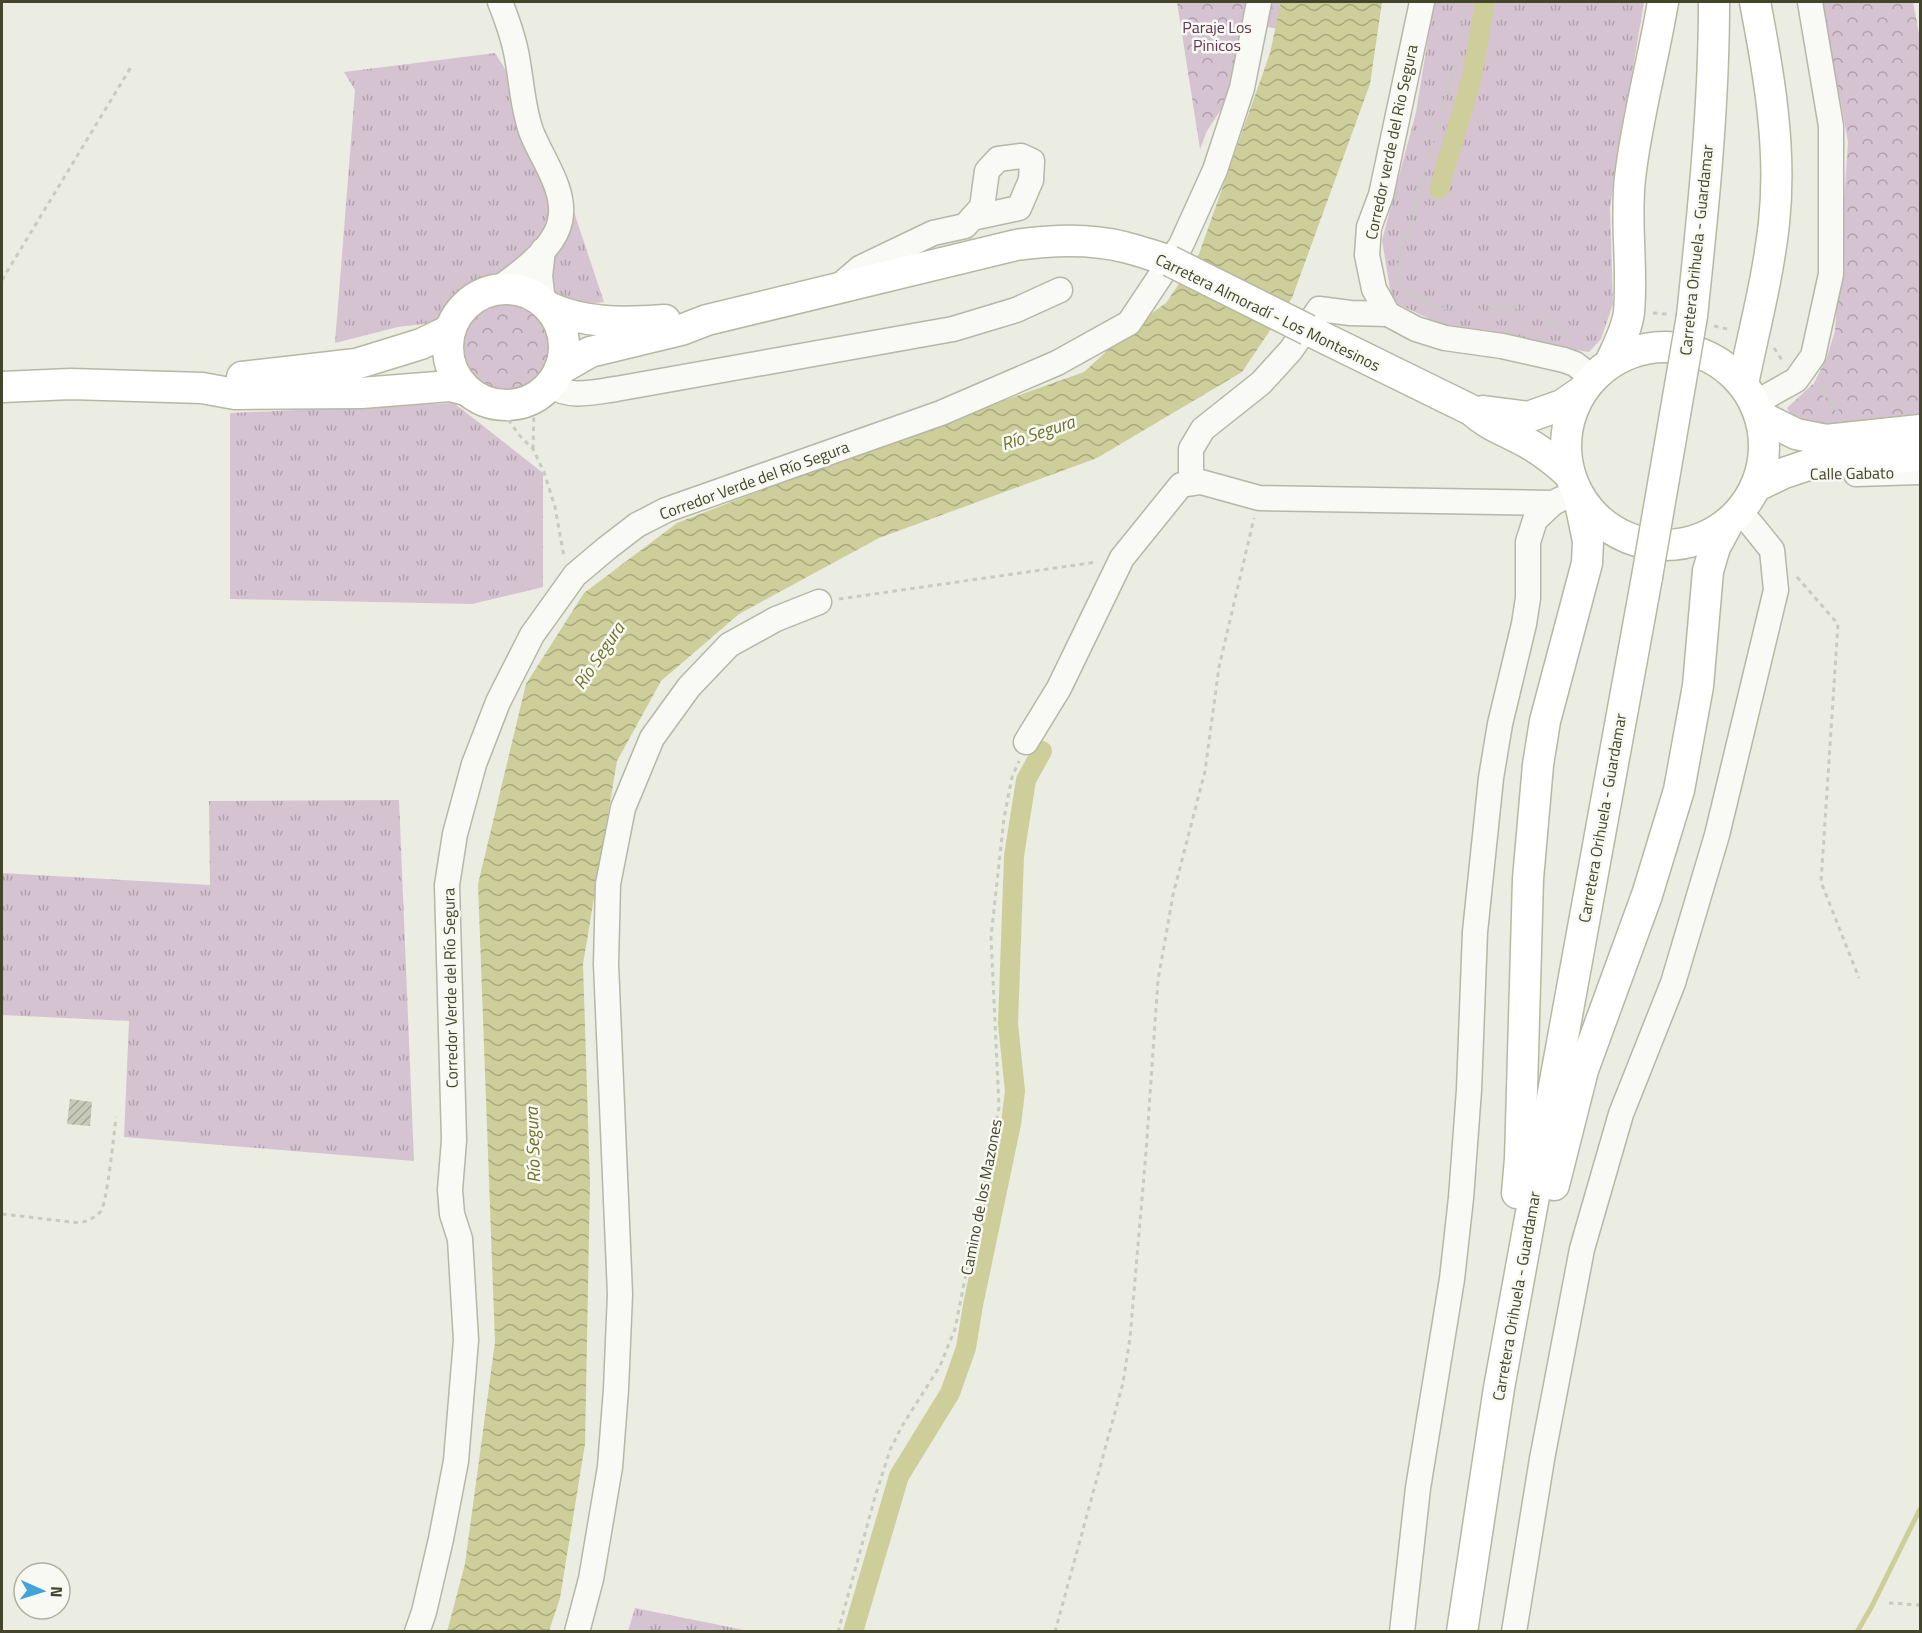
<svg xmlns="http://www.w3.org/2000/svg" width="1922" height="1633" font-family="'Titillium Web',sans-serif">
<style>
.grass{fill:url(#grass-tufts)}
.park{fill:url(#park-crowns)}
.water{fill:url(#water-waves)}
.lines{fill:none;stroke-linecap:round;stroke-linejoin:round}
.stream{stroke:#cece9b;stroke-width:5}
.canal{stroke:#cece9b;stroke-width:20}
.building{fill:url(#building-hatch)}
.minor-casing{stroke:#b5b7a7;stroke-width:27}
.major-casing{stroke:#b6b8a1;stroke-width:33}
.path{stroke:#c9cac0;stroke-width:3;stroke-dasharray:4.5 4.5;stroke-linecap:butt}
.minor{stroke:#f9f9f5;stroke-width:24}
.major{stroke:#fff;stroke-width:30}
.major-bridge-casing{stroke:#b6b8a1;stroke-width:33;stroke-linecap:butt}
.major-bridge{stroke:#fff;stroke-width:30}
.labels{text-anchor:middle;stroke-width:5;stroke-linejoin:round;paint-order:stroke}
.park-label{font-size:16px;fill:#623555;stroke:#f8f9f2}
.street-label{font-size:16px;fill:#424529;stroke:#f8f9f2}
.water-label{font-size:18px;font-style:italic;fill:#6f712c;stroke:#f8f9f2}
</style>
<defs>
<pattern id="grass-tufts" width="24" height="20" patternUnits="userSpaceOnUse" patternTransform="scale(1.5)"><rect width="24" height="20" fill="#d6c3d2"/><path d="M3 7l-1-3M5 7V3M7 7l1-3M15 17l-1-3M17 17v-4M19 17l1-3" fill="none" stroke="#afa0aa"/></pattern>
<pattern id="park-crowns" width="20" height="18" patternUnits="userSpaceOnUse" patternTransform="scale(1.5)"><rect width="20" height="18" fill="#d6c3d2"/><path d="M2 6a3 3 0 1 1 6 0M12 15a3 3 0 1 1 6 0" fill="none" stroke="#afa0aa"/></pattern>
<pattern id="water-waves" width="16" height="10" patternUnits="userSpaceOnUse" patternTransform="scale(1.5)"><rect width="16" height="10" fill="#cece9b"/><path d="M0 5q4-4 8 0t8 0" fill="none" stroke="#a9a97e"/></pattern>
<pattern id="building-hatch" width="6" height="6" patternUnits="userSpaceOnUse" patternTransform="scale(1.5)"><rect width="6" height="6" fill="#c7cab9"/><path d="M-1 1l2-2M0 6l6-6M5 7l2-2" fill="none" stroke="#a3a696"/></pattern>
</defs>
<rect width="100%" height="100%" fill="#ebece2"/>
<g class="grass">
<path d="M 1434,2 L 1644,2 L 1610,207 L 1613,304 L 1601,339 L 1589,352 L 1521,342 L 1442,325 L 1392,301 L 1382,240 L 1416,112 Z"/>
<path d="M 495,53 L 533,113 L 574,212 L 604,302 L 398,327 L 335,343 L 355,90 L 344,72 Z"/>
<path d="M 454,403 L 543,473 L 543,587 L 472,604 L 230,599 L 230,413 Z"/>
<path d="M 399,800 L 414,1161 L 124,1137 L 129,1021 L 2,1015 L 2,873 L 210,885 L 209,801 Z"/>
<path d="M 635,1608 L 749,1631 L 628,1631 Z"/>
</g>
<g class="park">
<path d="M 1177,2 L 1306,2 L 1292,31 L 1261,26 L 1220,111 L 1207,131 L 1200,149 Z"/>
<path d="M 1822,2 L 1913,2 L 1920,39 L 1920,419 L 1824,427 L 1795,421 L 1787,408 L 1814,383 L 1827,357 L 1835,331 L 1848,142 Z"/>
<circle cx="506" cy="348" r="45"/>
</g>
<path class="water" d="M 1281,2 L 1382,2 L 1370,84 L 1292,298 L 1242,372 L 1097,458 L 879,538 L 739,614 L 661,681 L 617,761 L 583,964 L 590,1184 L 585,1444 L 560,1598 L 549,1631 L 447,1632 L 465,1564 L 495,1342 L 478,884 L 526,684 L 584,593 L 677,523 L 870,448 L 1084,372 L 1135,325 L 1166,303 L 1199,254 L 1270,53 Z"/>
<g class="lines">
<path class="stream" d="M 1857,1632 L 1872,1606 L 1920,1509"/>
<g class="canal">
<path d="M 1439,189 L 1471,81 L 1485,2"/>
<path d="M 853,1632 L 899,1476 L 950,1393 L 966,1348 L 973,1305 L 1011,1124 L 1015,1091 L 1008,1024 L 1014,856 L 1026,780 L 1042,751"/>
</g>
</g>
<path class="building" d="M 70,1099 L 92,1102 L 90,1126 L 67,1124 Z"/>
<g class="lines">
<g class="minor-casing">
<g id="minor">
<path d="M 1422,2 L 1381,195 L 1369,227 L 1367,255 L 1374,289 L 1388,314 L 1416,329 L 1445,338 L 1502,346 L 1564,360 L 1575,364 L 1593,378"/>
<path d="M 839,286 L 860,268 L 933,233 L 965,226 L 982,207 L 987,171 L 998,159 L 1021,156 L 1032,161 L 1031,180 L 1019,208 L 972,218"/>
<path d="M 496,290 C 518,275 555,248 560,221 C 567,190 541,158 531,131 C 523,108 522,86 518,63 C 515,41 508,22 500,2"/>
<path d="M 543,302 L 540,276 L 543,250"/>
<path d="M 550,385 C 569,399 594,392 616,389 L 953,329 L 1016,310 L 1060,290"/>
<path d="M 1755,403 L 1796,380 L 1813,356 L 1831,274 L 1831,126 L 1810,2"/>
<path d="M 1856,474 L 1920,472"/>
<path d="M 1191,483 L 1191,449 L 1203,429 L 1261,383 L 1291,350 L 1319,309 L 1350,313 L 1388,314"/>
<path d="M 1026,742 L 1059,688 L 1122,558 L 1181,485 L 1201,482 L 1259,498 L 1553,503 L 1561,499"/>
<path d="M 417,1632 L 424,1612 L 441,1539 L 456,1461 L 466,1340 L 460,1239 L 452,1214 L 450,1190 L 454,1140 L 447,885 L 455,834 L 474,764 L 498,702 L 532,635 L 575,575 L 607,548 L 637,525 L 666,510 L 941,413 L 1057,363 L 1129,323 L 1181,245 L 1215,170 L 1242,88 L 1259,2"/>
<path d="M 577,1632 L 591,1579 L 610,1467 L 616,1389 L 620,1294 L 606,964 L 608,884 L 623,808 L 652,738 L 689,687 L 729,645 L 776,619 L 819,602"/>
<path d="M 1402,1632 L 1418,1488 L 1452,1279 L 1461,1198 L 1469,1090 L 1475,932 L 1491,778 L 1500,724 L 1524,624 L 1528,598 L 1528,542 L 1535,520 L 1553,503"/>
<path d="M 1514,1632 L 1542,1459 L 1582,1249 L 1621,1114 L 1673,983 L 1717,835 L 1776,590 L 1772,550 L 1751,524 L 1740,513"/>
</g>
</g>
<g class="major-casing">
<g id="major">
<circle cx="506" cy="347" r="58"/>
<path d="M 548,307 C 585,324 624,323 665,320"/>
<path d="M 1692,316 C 1703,212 1714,107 1714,2"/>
<path d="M 1308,330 L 1471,410 C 1488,425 1501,429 1520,439 C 1538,448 1555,461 1570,475"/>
<circle cx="1665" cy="446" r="99"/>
<path d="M 1610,363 C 1617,347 1627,330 1629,312 C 1633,267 1625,223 1630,178 C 1637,118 1653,61 1663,2"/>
<path d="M 559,370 L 590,352 L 681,330 L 707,320 L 1016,245 C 1052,240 1088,238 1124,247 C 1140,251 1155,256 1170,261"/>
<path d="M 242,377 L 356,364 L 421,344 L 450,330"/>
<path d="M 1743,384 C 1754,330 1768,278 1774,223 C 1782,149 1769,74 1755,2"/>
<path d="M 2,387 L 71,384 L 202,388 L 235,394 L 361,393 L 450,386 L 466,390"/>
<path d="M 1483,411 L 1528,417 L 1562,405 L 1581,392"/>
<path d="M 1760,416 L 1796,434 L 1826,440 L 1920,430"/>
<path d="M 1757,486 L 1784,473 L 1814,463 L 1920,456"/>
<path d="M 1554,1185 L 1583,1070 L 1647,895 L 1679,790 L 1698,686 L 1708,571 L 1715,547 L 1727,525"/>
<path d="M 1517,1193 L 1520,1159 L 1528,879 L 1538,765 L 1545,721 L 1587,563 L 1588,541 L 1579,498"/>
<path d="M 1462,1632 L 1499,1388 L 1647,577"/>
</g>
</g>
<g class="path">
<path d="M 1467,2 L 1456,62 L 1407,235 C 1397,264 1385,286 1422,300 C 1435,305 1447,311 1461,311 C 1485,312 1507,303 1530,310 C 1544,314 1557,327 1569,336 L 1570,339"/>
<path d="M 2,280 L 131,67"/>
<path d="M 1653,313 L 1667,314"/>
<path d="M 1714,326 L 1731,330"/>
<path d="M 1774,348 L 1784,363"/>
<path d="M 1818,387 L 1833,408 L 1844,413"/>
<path d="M 498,405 L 520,436 L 533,449 L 544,472 L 555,507 L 564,557"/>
<path d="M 533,449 L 534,409 L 537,400"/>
<path d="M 1797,577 L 1838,624 L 1821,882 L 1859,978"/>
<path d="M 839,599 L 1097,562"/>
<path d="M 2,1214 L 80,1223 C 89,1220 95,1218 101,1211 C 107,1202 114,1134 116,1117"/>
<path d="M 1889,1603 L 1920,1605"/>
<path d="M 838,1632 L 875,1497 L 890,1450 L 902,1426 L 940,1366 L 955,1329 L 999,1107 L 991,937 L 1004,818 L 1012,777 L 1019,761"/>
<path d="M 1055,1632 L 1123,1383 L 1130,1338 L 1146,1152 L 1158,980 L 1173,895 L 1205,771 L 1219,667 L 1254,518"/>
</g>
<use href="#minor" class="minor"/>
<use href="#major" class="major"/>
<g class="major-bridge-casing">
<g id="major-bridge">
<path d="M 1170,261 L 1308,330"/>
<path d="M 1647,577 L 1692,316"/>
</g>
</g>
<use href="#major-bridge" class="major-bridge"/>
</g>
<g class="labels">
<g class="park-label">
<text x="1217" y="33">Paraje Los<tspan x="1217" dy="18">Pinicos</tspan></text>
</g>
<g class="street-label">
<text transform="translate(1391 142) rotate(-78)" y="6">Corredor verde del Rio Segura</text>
<text transform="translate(1696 250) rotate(-84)" y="6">Carretera Orihuela - Guardamar</text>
<text transform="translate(1268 312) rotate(26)" y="6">Carretera Almoradí - Los Montesinos</text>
<text transform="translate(1852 473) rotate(-1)" y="6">Calle Gabato</text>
<text transform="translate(754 480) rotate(-20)" y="6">Corredor Verde del Río Segura</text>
<text transform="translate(1602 818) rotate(-80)" y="6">Carretera Orihuela - Guardamar</text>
<text transform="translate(450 988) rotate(-91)" y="6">Corredor Verde del Río Segura</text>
<text transform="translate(981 1197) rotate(-79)" y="6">Camino de los Mazones</text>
<text transform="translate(1516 1296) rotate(-80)" y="6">Carretera Orihuela - Guardamar</text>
</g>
<g class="water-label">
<text transform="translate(1038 433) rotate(-18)" y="6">Río Segura</text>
<text transform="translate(599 656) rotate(-56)" y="6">Río Segura</text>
<text transform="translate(533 1145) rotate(-92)" y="6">Río Segura</text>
</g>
</g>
<rect width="1922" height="1633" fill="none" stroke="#424529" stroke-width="6"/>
<g transform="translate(42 1591) rotate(93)"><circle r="28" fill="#f8f9f2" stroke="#afb1a2" stroke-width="1.5"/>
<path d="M0-4.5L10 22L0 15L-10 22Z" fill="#3fa5d9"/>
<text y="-9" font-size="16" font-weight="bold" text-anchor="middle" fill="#424529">N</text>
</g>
</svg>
